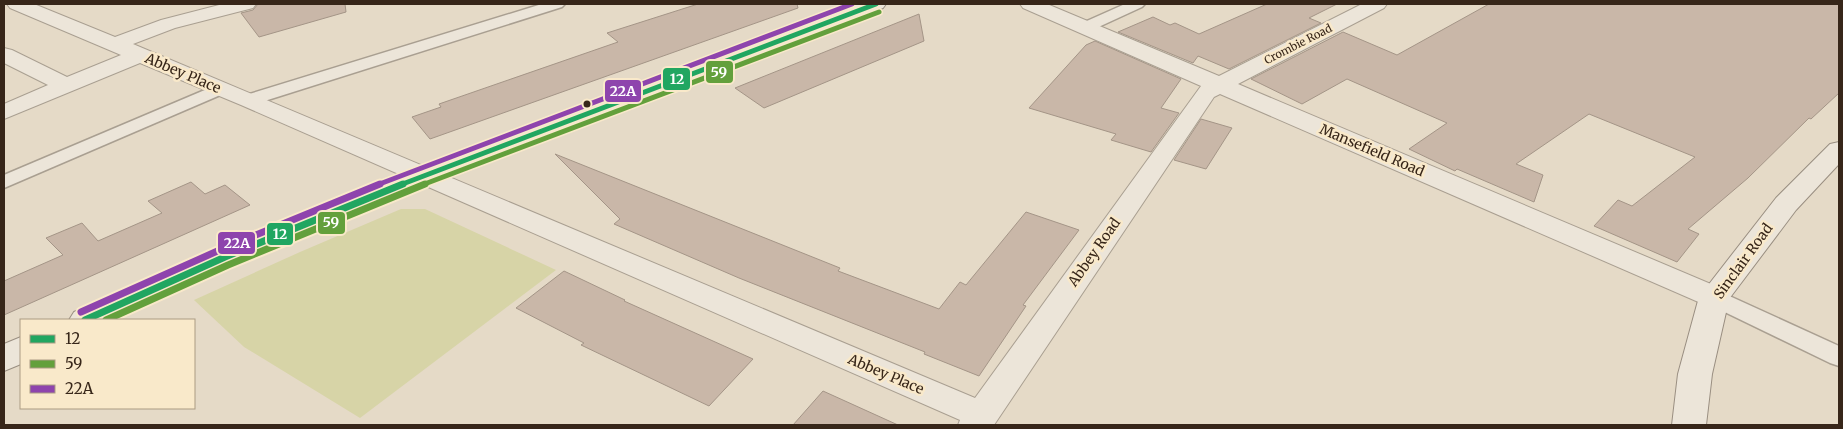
<svg xmlns="http://www.w3.org/2000/svg" width="1843" height="429" font-family="Merriweather,serif">
<style>
.green{fill:#d7d4a7}
.building{fill:#c9b7a8;stroke:#a49587}
.lines{fill:none;stroke-linecap:round;stroke-linejoin:round}
.lane-casing{stroke:#a99f91;stroke-width:3}
.street-casing{stroke:#a99f91;stroke-width:2}
.secondary-casing{stroke:#998e81;stroke-width:2}
.lane{fill:#ece5d9;fill-rule:evenodd}
.street{fill:#ece5d9;fill-rule:evenodd}
.secondary{fill:#ece5d9;fill-rule:evenodd}
.bus-1-far1-casing{stroke:#f9e9ca;stroke-width:8}
.bus-1-casing{stroke:#f9e9ca;stroke-width:11}
.bus-2-far1-casing{stroke:#f9e9ca;stroke-width:8}
.bus-2-casing{stroke:#f9e9ca;stroke-width:11}
.bus-3-far1-casing{stroke:#f9e9ca;stroke-width:8}
.bus-3-casing{stroke:#f9e9ca;stroke-width:11}
.bus-1-far1{stroke:#21a661;stroke-width:5}
.bus-1{stroke:#21a661;stroke-width:7}
.bus-2-far1{stroke:#63a03c;stroke-width:5}
.bus-2{stroke:#63a03c;stroke-width:7}
.bus-3-far1{stroke:#8e44ad;stroke-width:5}
.bus-3{stroke:#8e44ad;stroke-width:7}
.bus-dot{fill:#372619;stroke:#f9e9ca;stroke-width:2}
.labels{text-anchor:middle;stroke-width:5;stroke-linejoin:round;paint-order:stroke}
.far-street-label{font-size:11px;fill:#372619;stroke:#f9e9ca}
.street-label{font-size:14px;fill:#372619;stroke:#f9e9ca}
.line-badge{stroke:#f9e9ca;stroke-width:2}
.badge-label{font-size:14px;text-anchor:middle;font-weight:bold;fill:#fff}
</style>
<rect width="100%" height="100%" fill="#e5dac7"/>
<path class="green" d="M 401,209 L 425,209 L 556,270 L 360,418 L 244,347 L 194,300 L 300,252 Z"/>
<g class="building">
<path d="M 258,4 L 345,4 L 346,12 L 259,37 L 241,13 L 253,10 Z"/>
<path d="M 698,4 L 797,4 L 798,8 L 430,139 L 412,117 L 441,107 L 439,104 L 618,42 L 607,33 Z"/>
<path d="M 1267,4 L 1337,4 L 1309,18 L 1321,23 L 1229,69 L 1198,56 L 1193,63 L 1118,32 L 1153,17 L 1170,25 L 1175,23 L 1199,34 Z"/>
<path d="M 1489,4 L 1839,4 L 1839,93 L 1811,119 L 1809,118 L 1748,178 L 1688,229 L 1699,234 L 1677,262 L 1594,226 L 1618,200 L 1632,206 L 1695,157 L 1589,114 L 1516,164 L 1543,175 L 1534,202 L 1457,169 L 1455,171 L 1409,149 L 1447,123 L 1347,79 L 1302,104 L 1251,79 L 1343,32 L 1397,55 Z"/>
<path d="M 919,14 L 924,41 L 764,108 L 735,88 Z"/>
<path d="M 1095,41 L 1181,79 L 1161,108 L 1179,113 L 1151,152 L 1111,140 L 1116,134 L 1029,108 L 1086,45 Z"/>
<path d="M 1201,119 L 1232,128 L 1206,169 L 1174,160 Z"/>
<path d="M 555,154 L 840,268 L 838,271 L 939,309 L 960,282 L 966,285 L 1026,212 L 1079,230 L 1023,305 L 1026,306 L 979,376 L 924,354 L 925,352 L 739,278 L 614,224 L 620,219 Z"/>
<path d="M 191,182 L 205,194 L 225,185 L 250,205 L 4,315 L 4,281 L 63,255 L 46,238 L 82,223 L 98,241 L 162,213 L 148,201 Z"/>
<path d="M 564,271 L 625,300 L 624,301 L 753,359 L 709,406 L 581,345 L 584,343 L 516,308 Z"/>
<path d="M 823,391 L 898,425 L 793,425 Z"/>
</g>
<g class="lines">
<g class="lane-casing">
<g id="lane">
<path d="M 542,4 L 565,4 L 562,7 L 255,104 L 249,105 L 243,104 L 240,100 L 243,96 Z"/>
<path d="M 1125,4 L 1145,4 L 1142,7 L 1092,30 L 1080,30 L 1078,27 L 1080,24 Z"/>
<path d="M 219,84 L 225,85 L 228,89 L 225,93 L 4,188 L 4,175 Z"/>
<path d="M 1714,289 L 1839,346 L 1839,366 L 1830,363 L 1706,303 L 1702,297 L 1706,291 Z"/>
</g>
</g>
<g class="street-casing">
<path id="street" d="M 7,4 L 34,4 L 115,37 L 161,20 L 223,4 L 256,4 L 253,8 L 175,28 L 133,44 L 975,398 L 1201,86 L 1023,8 L 1020,4 L 1047,4 L 1219,76 L 1362,4 L 1387,4 L 1384,8 L 1238,84 L 1725,290 L 1729,297 L 1725,304 L 1714,307 L 1703,304 L 1220,94 L 1214,97 L 994,425 L 958,425 L 960,420 L 241,105 L 140,63 L 4,119 L 4,104 L 48,85 L 4,63 L 4,48 L 12,50 L 67,77 L 121,55 L 10,8 Z"/>
</g>
<g class="secondary-casing">
<g id="secondary">
<path d="M 858,4 L 886,4 L 883,8 L 431,182 L 235,264 L 112,320 L 69,320 L 74,312 L 215,250 L 413,170 Z"/>
<path d="M 1839,142 L 1839,164 L 1796,210 L 1729,299 L 1712,374 L 1706,425 L 1672,425 L 1678,374 L 1699,297 L 1776,198 L 1830,144 Z"/>
<path d="M 21,337 L 21,364 L 4,371 L 4,344 Z"/>
</g>
</g>
<use href="#lane" class="lane"/>
<use href="#street" class="street"/>
<use href="#secondary" class="secondary"/>
<g class="bus-1-far1-casing">
<path id="bus-1-far1" d="M 400,185 L 876,4"/>
</g>
<g class="bus-1-casing">
<path id="bus-1" d="M 85,320 L 225,257 L 403,184"/>
</g>
<g class="bus-2-far1-casing">
<path id="bus-2-far1" d="M 422,185 L 879,12"/>
</g>
<g class="bus-2-casing">
<path id="bus-2" d="M 106,320 L 228,265 L 425,184"/>
</g>
<g class="bus-3-far1-casing">
<path id="bus-3-far1" d="M 377,185 L 852,4"/>
</g>
<g class="bus-3-casing">
<path id="bus-3" d="M 81,312 L 222,249 L 380,184"/>
</g>
<use href="#bus-1-far1" class="bus-1-far1"/>
<use href="#bus-1" class="bus-1"/>
<use href="#bus-2-far1" class="bus-2-far1"/>
<use href="#bus-2" class="bus-2"/>
<use href="#bus-3-far1" class="bus-3-far1"/>
<use href="#bus-3" class="bus-3"/>
</g>
<circle class="bus-dot" cx="587" cy="104" r="4.5"/>
<g class="labels">
<g class="far-street-label">
<text transform="translate(1298 44) rotate(-27)" y="4">Crombie Road</text>
</g>
<g class="street-label">
<text transform="translate(183 73) rotate(23)" y="5">Abbey Place</text>
<text transform="translate(1372 150) rotate(23)" y="5">Mansefield Road</text>
<text transform="translate(1094 252) rotate(-55)" y="5">Abbey Road</text>
<text transform="translate(1743 261) rotate(-54)" y="5">Sinclair Road</text>
<text transform="translate(886 374) rotate(23)" y="5">Abbey Place</text>
</g>
</g>
<g class="line-badge">
<rect x="705" y="60" width="29" height="24" rx="5" fill="#63a03c"/>
<rect x="662" y="67" width="29" height="24" rx="5" fill="#21a661"/>
<rect x="604" y="79" width="38" height="24" rx="5" fill="#8e44ad"/>
<rect x="317" y="211" width="29" height="24" rx="5" fill="#63a03c"/>
<rect x="266" y="222" width="28" height="24" rx="5" fill="#21a661"/>
<rect x="217" y="231" width="39" height="24" rx="5" fill="#8e44ad"/>
</g>
<g class="badge-label">
<text x="719" y="77">59</text>
<text x="677" y="84">12</text>
<text x="623" y="96">22A</text>
<text x="331" y="227">59</text>
<text x="280" y="239">12</text>
<text x="237" y="248">22A</text>
</g>
<rect width="1843" height="429" fill="none" stroke="#372619" stroke-width="10"/>
<rect x="20" y="319" width="175" height="90" fill="#f9e9ca" stroke="#ab9b83"/>
<rect x="30" y="335" width="25" height="8" fill="#21a661" stroke="#ab9b83"/>
<text x="65" y="344" font-size="15" fill="#372619">12</text>
<rect x="30" y="360" width="25" height="8" fill="#63a03c" stroke="#ab9b83"/>
<text x="65" y="369" font-size="15" fill="#372619">59</text>
<rect x="30" y="385" width="25" height="8" fill="#8e44ad" stroke="#ab9b83"/>
<text x="65" y="394" font-size="15" fill="#372619">22A</text>
</svg>
